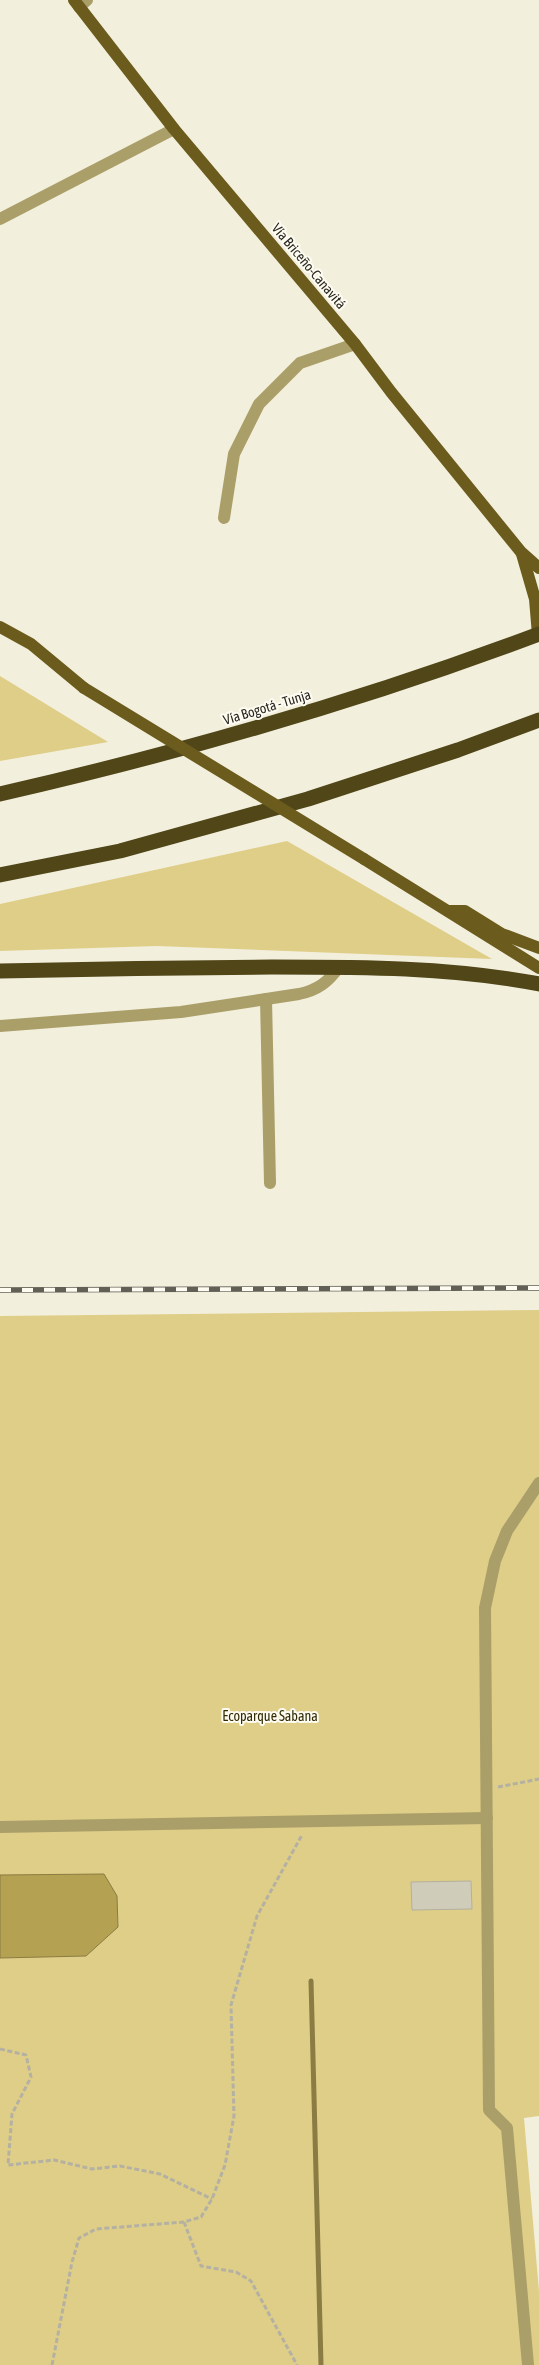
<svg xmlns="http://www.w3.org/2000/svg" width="539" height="2365" font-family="'Asap Condensed',sans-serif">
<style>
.green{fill:#dfce87}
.water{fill:#b4a151;stroke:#8a7c43}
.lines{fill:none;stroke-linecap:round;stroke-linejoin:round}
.stream{stroke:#8a7c43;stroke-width:5}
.building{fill:#d0ccba;stroke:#b4b09f}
.path{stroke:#b4b1a3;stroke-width:3;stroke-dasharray:5 2.5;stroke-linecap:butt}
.minor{stroke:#ab9f69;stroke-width:12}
.major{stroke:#6b5c1d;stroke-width:12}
.highway{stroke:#504618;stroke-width:15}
.rail-casing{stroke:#625f56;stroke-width:5.5}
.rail{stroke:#fefcf1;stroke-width:4;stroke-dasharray:11;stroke-linecap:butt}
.major-bridge{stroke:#6b5c1d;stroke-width:12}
.labels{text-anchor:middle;stroke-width:4;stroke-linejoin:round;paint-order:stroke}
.street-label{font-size:14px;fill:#292721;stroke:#fefcf1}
.park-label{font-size:14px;fill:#322a05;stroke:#fefcf1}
</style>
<rect width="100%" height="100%" fill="#f3efdd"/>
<g class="green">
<path d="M 0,676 L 108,742 L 0,761 Z"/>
<path d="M 287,841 L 492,959 L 157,946 L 0,951 L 0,904 Z"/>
<path d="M 539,1310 L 539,2116 L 524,2118 L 539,2291 L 539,2365 L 0,2365 L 0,1316 Z"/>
</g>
<path class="water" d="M 104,1874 L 117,1896 L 118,1927 L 86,1956 L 0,1958 L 0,1875 Z"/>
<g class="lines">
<path class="stream" d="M 311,1981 L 321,2365"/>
</g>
<path class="building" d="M 471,1881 L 472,1909 L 412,1910 L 411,1882 Z"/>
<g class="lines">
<g class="path">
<path d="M 498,1787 L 539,1779"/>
<path d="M 0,2049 L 26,2055 L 31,2077 L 12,2114 L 8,2165 L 54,2160 L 92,2169 L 120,2166 L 160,2174 L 212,2199"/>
<path d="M 184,2222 L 201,2266 L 236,2272 L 251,2281 L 297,2365"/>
<path d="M 52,2365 L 72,2262 L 79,2238 L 96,2229 L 184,2222 L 201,2217 L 212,2199 L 225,2165 L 234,2116 L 231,2005 L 257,1916 L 302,1835"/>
</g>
<g class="minor">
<path d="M 79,7 L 87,0"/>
<path d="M 0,219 L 174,129"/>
<path d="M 224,518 L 234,454 L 259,404 L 300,363 L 355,344"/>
<path d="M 266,999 L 270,1183"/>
<path d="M 0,1026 L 181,1012 L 299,994 C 318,990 328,982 339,967"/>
<path d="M 0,1827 L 487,1818"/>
<path d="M 528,2365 L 507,2128 L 489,2110 L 485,1608 L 495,1561 L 507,1531 L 539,1483"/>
</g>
<g class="major">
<path d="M 74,0 L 174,129 L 355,344 L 391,392 L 521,552 L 539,568"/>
<path d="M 522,554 L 535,599 L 538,635"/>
<path d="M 0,627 L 31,644 L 84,688"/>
<path d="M 364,859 L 539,968"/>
<path d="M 449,911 L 465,911 L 502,934 L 539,948"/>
</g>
<g class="highway">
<path d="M 0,794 C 183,752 364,700 539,634"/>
<path d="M 0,875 L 120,851 L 308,799 L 458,750 L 539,720"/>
<path d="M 0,971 C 91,969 181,968 272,967 C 361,967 451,967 539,984"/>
</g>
<g class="rail-casing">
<path id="rail" d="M 0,1290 L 539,1288"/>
</g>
<use href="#rail" class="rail"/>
<path class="major-bridge" d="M 84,688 L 364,859"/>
</g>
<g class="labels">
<g class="street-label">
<text transform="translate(309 266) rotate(50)" y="5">Vía Briceño-Canavitá</text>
<text transform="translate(267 707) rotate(-17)" y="5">Vía Bogotá - Tunja</text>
</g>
<g class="park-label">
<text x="270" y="1721">Ecoparque Sabana</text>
</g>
</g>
</svg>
